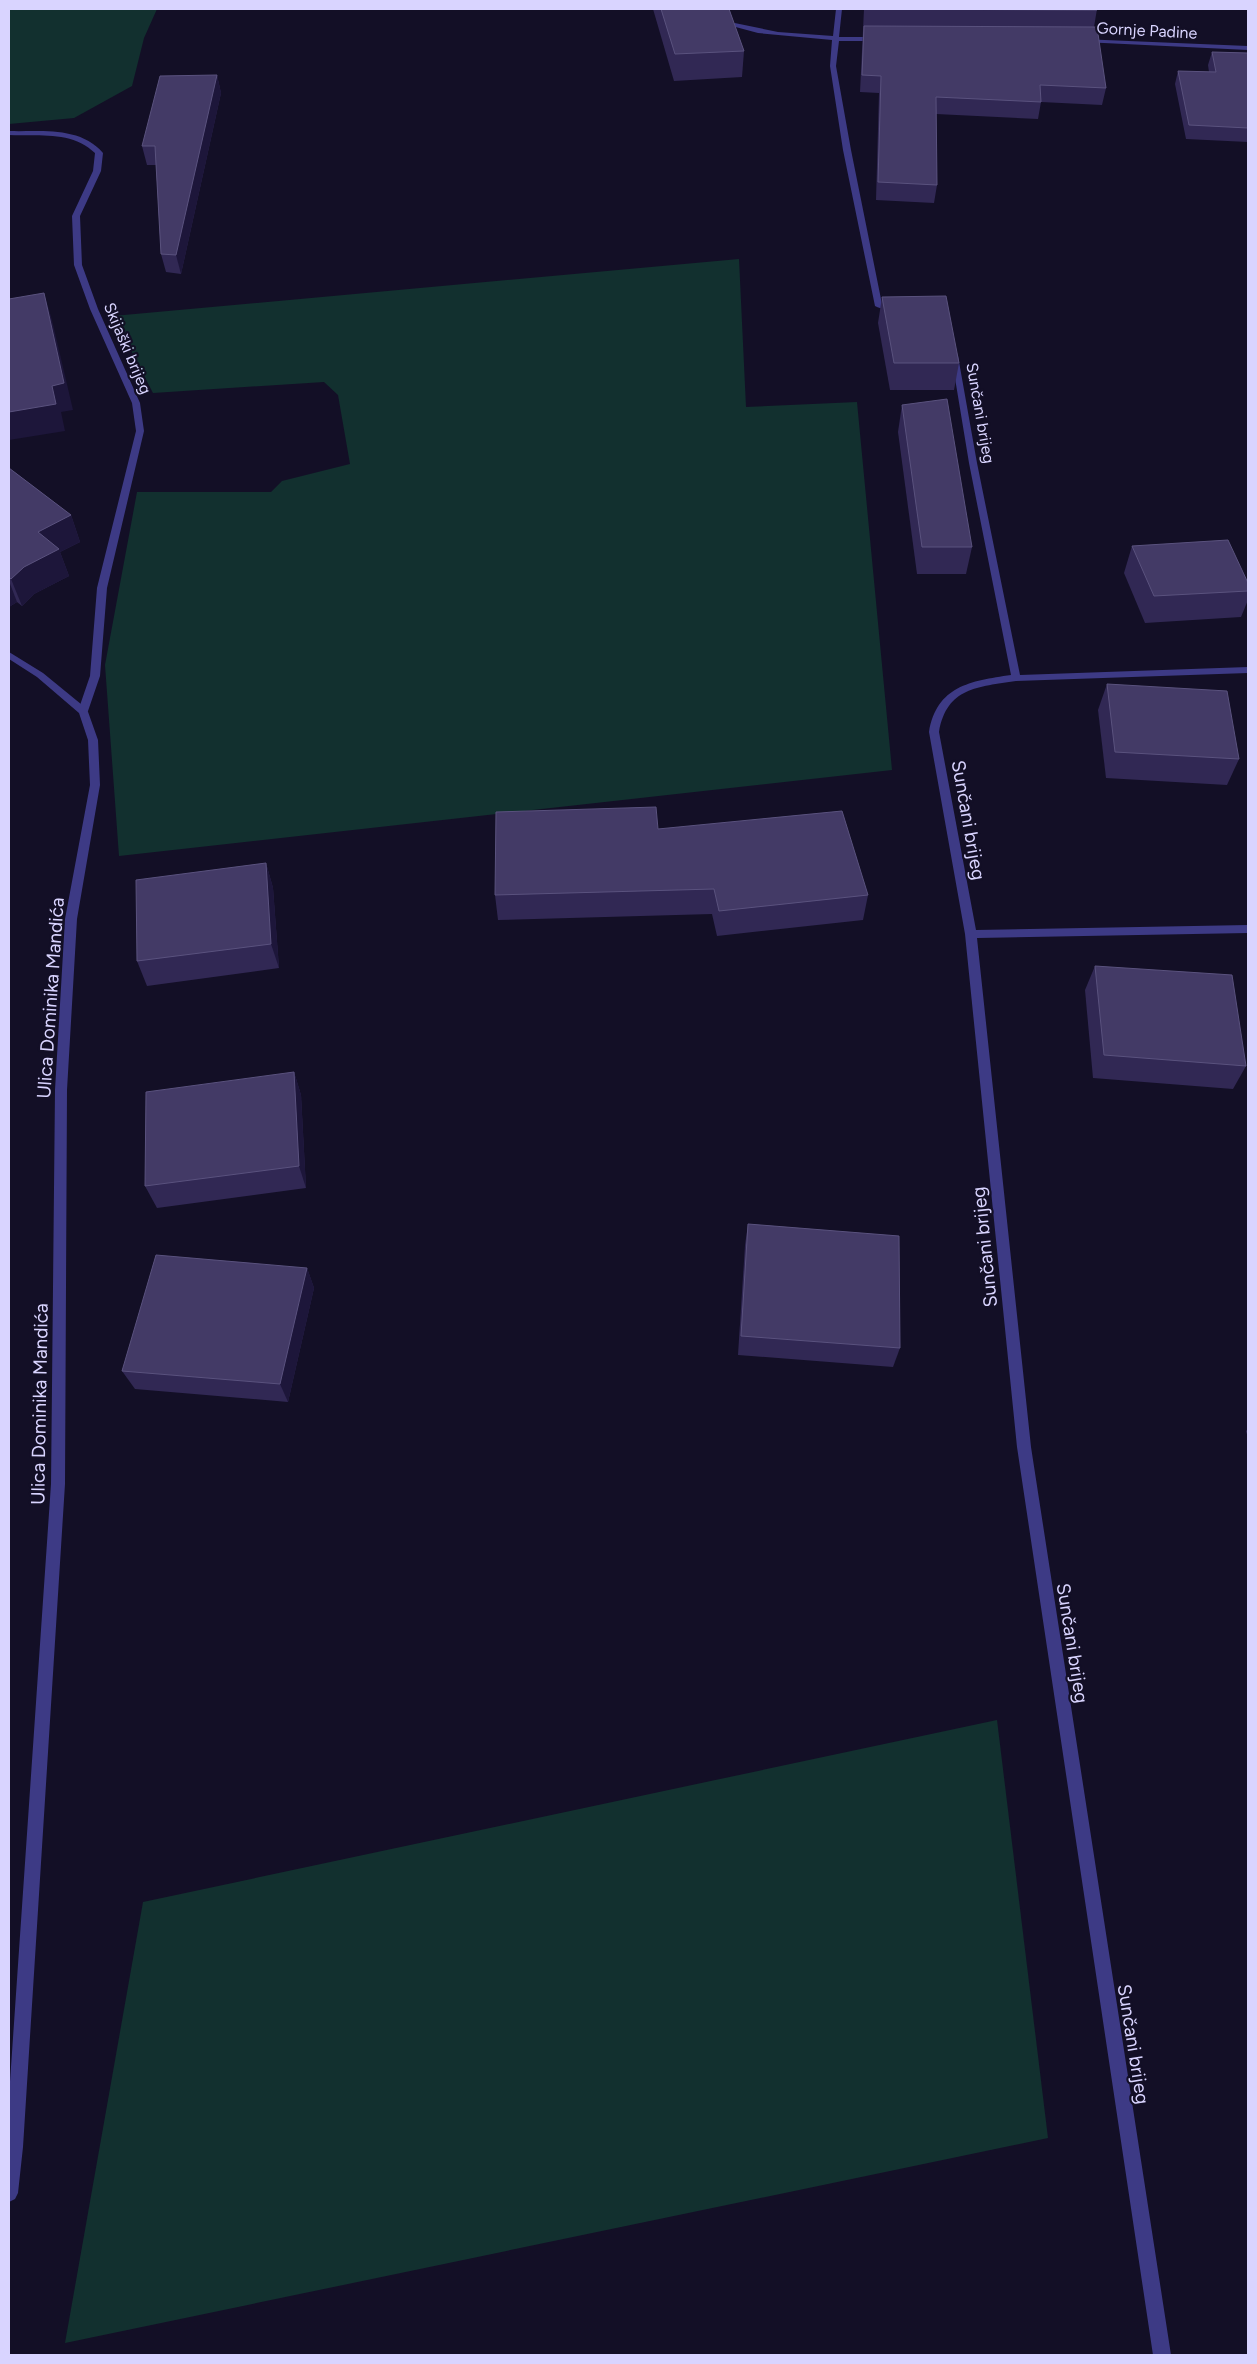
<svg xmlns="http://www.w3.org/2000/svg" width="1257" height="2364" font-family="Figtree,sans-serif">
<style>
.green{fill:#12302f}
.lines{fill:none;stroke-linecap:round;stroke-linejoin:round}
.minor{fill:#3d3a85;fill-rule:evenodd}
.tertiary{fill:#3d3a85;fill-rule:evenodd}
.wall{fill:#312854}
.shaded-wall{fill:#1d163a}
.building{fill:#433a66;stroke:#5a527e}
.labels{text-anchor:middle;stroke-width:4.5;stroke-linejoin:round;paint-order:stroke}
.far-street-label{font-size:16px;fill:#d9d4ff;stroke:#130f26}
.street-label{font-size:19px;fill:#d9d4ff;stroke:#130f26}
</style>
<rect width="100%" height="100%" fill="#130f26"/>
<g class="green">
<path d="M 9,9 L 157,9 L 144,38 L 132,86 L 74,118 L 9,124 Z"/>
<path d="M 739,259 L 746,407 L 857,402 L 892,770 L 119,856 L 105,665 L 137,492 L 271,492 L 282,481 L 350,464 L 338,395 L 324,382 L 153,393 L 113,316 Z"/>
<path d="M 997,1720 L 1048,2138 L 65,2343 L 143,1902 Z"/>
</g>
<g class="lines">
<g class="minor">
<path d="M 836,9 L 842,9 L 839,37 L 878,37 L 881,39 L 878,41 L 839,41 L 836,66 L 851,150 L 882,304 L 900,304 L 901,306 C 895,310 881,310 875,306 L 843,150 L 830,66 L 832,40 L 758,33 L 717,22 L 720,20 L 778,32 L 833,36 Z"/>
<path d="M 1081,39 L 1248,46 L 1248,50 L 1083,42 L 1081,41 Z"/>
<path d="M 9,131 C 41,132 80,126 103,153 L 101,171 L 80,216 L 82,265 L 98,309 L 140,403 L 144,431 L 107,588 L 100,676 L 88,711 L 83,714 L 78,711 L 90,676 L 97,588 L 136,431 L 132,403 L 90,309 L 74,265 L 72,216 L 93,171 L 95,153 C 73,131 39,136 9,135 Z"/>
<path d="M 951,354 L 958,356 L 977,463 L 1020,675 L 1248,667 L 1248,673 L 1016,681 C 978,687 947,687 939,732 L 976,930 L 1248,925 L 1248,933 L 977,938 L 1031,1447 L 1171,2355 L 1153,2355 L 1017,1447 L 965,934 L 929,732 C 937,686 970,681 1011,675 L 969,463 Z"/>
</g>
<path class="tertiary" d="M 9,652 L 43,673 L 87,709 L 98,740 L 100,785 L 77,919 L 67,1090 L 65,1484 L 23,2147 L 18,2193 L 15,2199 L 9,2202 L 9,2096 L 51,1484 L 55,1090 L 65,919 L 90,785 L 88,740 L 79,713 L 37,677 L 9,659 Z"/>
</g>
<g class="wall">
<path d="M 653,9 L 729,9 L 744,51 L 742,77 L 674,81 Z"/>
<path d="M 864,9 L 1097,9 L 1094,27 L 1106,88 L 1102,105 L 1041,102 L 1038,119 L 936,114 L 937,185 L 934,203 L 876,200 L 879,93 L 860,92 Z"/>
<path d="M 1212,52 L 1248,53 L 1248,142 L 1186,139 L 1175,84 L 1178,71 L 1209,72 L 1208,65 Z"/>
<path d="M 217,75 L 221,93 L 181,274 L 166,272 L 161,254 L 156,165 L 147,165 L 142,146 Z"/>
<path d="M 882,297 L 959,363 L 954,390 L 890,390 L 878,323 Z"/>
<path d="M 902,405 L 972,547 L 966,574 L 917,574 L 898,432 Z"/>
<path d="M 9,468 L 71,515 L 80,542 L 60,552 L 69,576 L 34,594 L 22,606 L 17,602 L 9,607 Z"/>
<path d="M 1132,546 L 1248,583 L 1248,600 L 1241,617 L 1145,623 L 1124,573 Z"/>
<path d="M 1107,684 L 1239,759 L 1227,785 L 1106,778 L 1098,710 Z"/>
<path d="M 658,829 L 868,895 L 863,920 L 717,936 L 712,914 L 498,920 L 495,895 Z"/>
<path d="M 266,863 L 273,888 L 279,968 L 147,986 L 137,961 Z"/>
<path d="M 1095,966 L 1246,1066 L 1233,1089 L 1093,1078 L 1085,990 Z"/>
<path d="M 294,1072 L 301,1095 L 306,1188 L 157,1208 L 145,1186 Z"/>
<path d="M 748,1224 L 900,1348 L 893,1367 L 738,1355 L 745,1245 Z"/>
<path d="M 307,1268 L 314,1288 L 288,1402 L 135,1389 L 122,1371 Z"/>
<path d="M 1248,1429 L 1248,1438 L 1246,1431 Z"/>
</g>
<g class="shaded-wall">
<path d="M 217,75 L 221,93 L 181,274 L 176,255 Z"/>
<path d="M 44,293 L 52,320 L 73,410 L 61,412 L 65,431 L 9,440 L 9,412 L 52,386 Z"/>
<path d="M 71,515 L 80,542 L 60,552 L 69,576 L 34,594 L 22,606 L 11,579 L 38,532 Z"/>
<path d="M 9,581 L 17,602 L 9,607 Z"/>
<path d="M 266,863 L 273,888 L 279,968 L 271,944 Z"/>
<path d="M 294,1072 L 301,1095 L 306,1188 L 299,1166 Z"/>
<path d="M 307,1268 L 314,1288 L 288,1402 L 280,1384 Z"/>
</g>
<g class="building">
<path d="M 661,9 L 729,9 L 744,51 L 675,54 Z"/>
<path d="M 865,9 L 1097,9 L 1097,10 Z"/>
<path d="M 864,26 L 1097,27 L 1106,88 L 1040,85 L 1041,102 L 936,97 L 937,185 L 878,182 L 881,76 L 862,75 Z"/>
<path d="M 1212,52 L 1248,53 L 1248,128 L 1189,125 L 1178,71 L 1216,72 Z"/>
<path d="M 217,75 L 176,255 L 161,254 L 155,146 L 142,146 L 160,76 Z"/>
<path d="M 44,293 L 64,383 L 52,386 L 56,404 L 9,412 L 9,299 Z"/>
<path d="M 946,296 L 959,363 L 894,363 L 882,297 Z"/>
<path d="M 947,399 L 972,547 L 922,547 L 902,405 Z"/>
<path d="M 9,468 L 71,515 L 38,532 L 59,549 L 24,567 L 11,579 L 9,577 Z"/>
<path d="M 1228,540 L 1248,583 L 1248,591 L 1154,596 L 1132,546 Z"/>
<path d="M 1107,684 L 1227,691 L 1239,759 L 1115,752 Z"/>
<path d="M 656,807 L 658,829 L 842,811 L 868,895 L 719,911 L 714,889 L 495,895 L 496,812 Z"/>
<path d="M 266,863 L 271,944 L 137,961 L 136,880 Z"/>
<path d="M 1095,966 L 1232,975 L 1246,1066 L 1104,1055 Z"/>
<path d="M 294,1072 L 299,1166 L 145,1186 L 146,1092 Z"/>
<path d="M 748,1224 L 899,1236 L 900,1348 L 741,1336 Z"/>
<path d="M 156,1255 L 307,1268 L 280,1384 L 122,1371 Z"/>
</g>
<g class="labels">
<g class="far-street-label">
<text transform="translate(1147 30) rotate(3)" y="6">Gornje Padine</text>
<text transform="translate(128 348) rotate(67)" y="6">Skijaški brijeg</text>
<text transform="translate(981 413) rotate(80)" y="6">Sunčani brijeg</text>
</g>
<g class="street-label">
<text transform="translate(969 820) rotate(80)" y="7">Sunčani brijeg</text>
<text transform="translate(50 998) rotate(-86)" y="7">Ulica Dominika Mandića</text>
<text transform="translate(984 1247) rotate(-96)" y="7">Sunčani brijeg</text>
<text transform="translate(39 1404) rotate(-89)" y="7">Ulica Dominika Mandića</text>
<text transform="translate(1073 1643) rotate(81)" y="7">Sunčani brijeg</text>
<text transform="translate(1134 2044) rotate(81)" y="7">Sunčani brijeg</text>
</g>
</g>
<rect width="1257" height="2364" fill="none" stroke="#d9d4ff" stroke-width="20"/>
</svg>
